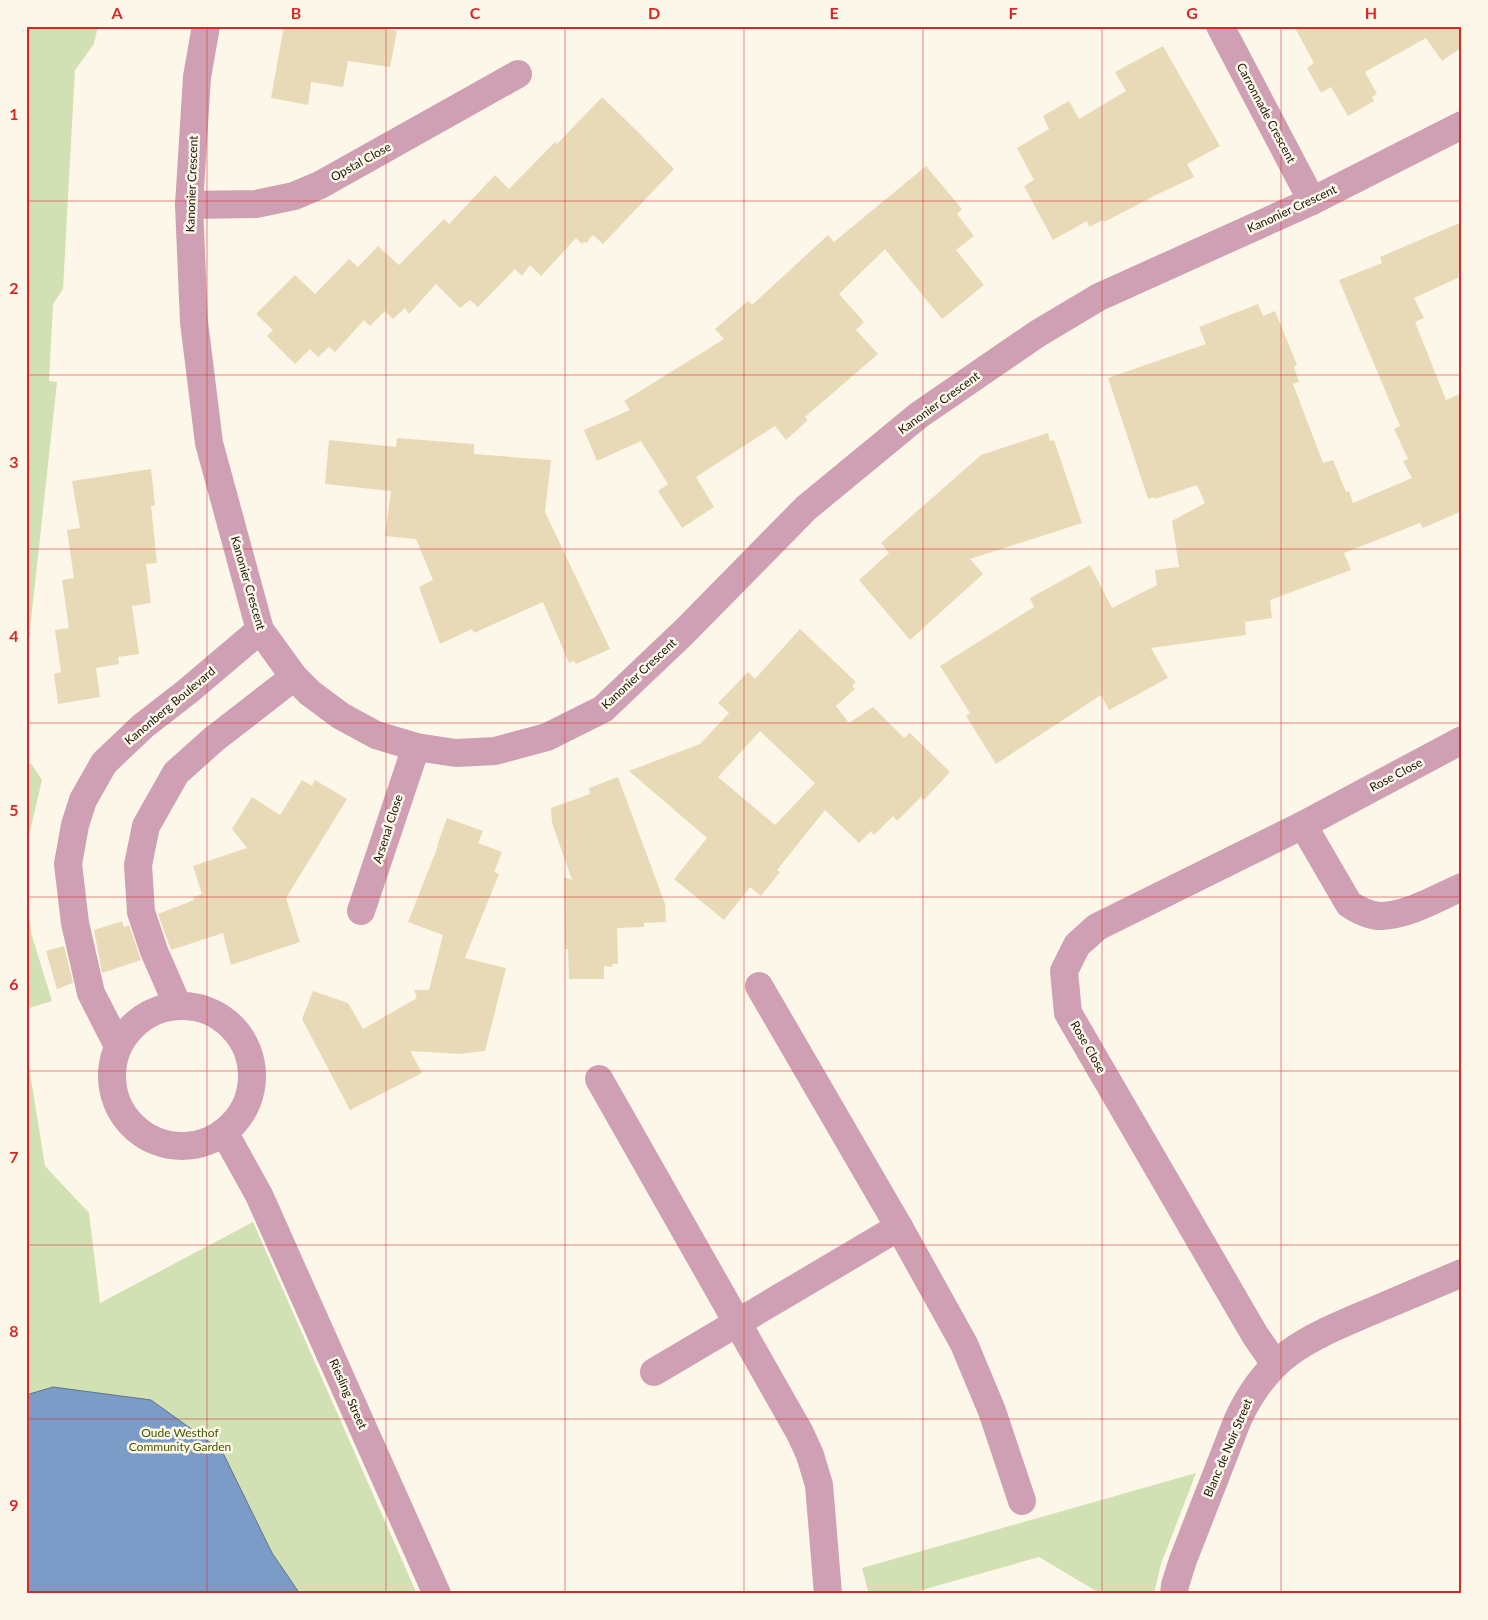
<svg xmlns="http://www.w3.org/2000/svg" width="1488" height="1620" font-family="Lato,sans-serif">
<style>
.green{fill:#d1e1b3}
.water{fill:#7c9cc8;stroke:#5e738e}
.building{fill:#e9dab7;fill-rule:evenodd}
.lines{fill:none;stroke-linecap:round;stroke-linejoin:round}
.minor{stroke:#cfa0b3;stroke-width:28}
.grid{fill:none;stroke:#d62828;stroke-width:1;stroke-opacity:0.55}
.labels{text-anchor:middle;stroke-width:5;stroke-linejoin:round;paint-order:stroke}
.street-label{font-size:12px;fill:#171205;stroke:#fdf7e9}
.park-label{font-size:12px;fill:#465802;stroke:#fdf7e9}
.neatline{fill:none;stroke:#d62828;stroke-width:2}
.grid-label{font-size:16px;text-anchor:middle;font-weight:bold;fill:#d62828}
</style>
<rect width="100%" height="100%" fill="#fdf7e9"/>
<g class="green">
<path d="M 26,26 L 98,26 L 94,44 L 75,70 L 63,289 L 53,304 L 49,381 L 57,382 L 26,666 Z"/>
<path d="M 26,762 L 32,765 L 42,780 L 26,848 Z"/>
<path d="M 26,898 L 32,936 L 52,1001 L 26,1009 Z"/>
<path d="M 26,1048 L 45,1166 L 89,1213 L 100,1303 L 253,1222 L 417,1594 L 26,1594 Z"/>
<path d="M 1196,1473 L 1161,1564 L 1154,1594 L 1101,1594 L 1039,1557 L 908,1594 L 869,1594 L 862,1568 Z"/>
</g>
<path class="water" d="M 53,1387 L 151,1400 L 222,1451 L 272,1553 L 300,1594 L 26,1594 L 26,1395 Z"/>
<g class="building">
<path d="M 284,26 L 362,26 L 397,31 L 390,67 L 348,61 L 343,87 L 311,82 L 308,105 L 271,98 Z"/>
<path d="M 1294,26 L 1462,26 L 1462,47 L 1442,61 L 1426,38 L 1365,72 L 1377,94 L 1372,97 L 1374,101 L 1348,116 L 1331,87 L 1321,93 L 1307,68 L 1314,63 Z"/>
<path d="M 1163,46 L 1220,146 L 1187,164 L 1194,177 L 1158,194 L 1104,222 L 1103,220 L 1089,227 L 1087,221 L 1053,240 L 1024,186 L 1034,180 L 1017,148 L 1049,129 L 1043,116 L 1069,101 L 1079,119 L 1126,91 L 1115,72 Z"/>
<path d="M 602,97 L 640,134 L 674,169 L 603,244 L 593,235 L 586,243 L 584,242 L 582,244 L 576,238 L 541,276 L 530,265 L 522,276 L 515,269 L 478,307 L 470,300 L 460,308 L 436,284 L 409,314 L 405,308 L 393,319 L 385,311 L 370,326 L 364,320 L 335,352 L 329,347 L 318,357 L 310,349 L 295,364 L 267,336 L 273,330 L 256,314 L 295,275 L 315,294 L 349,259 L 358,267 L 378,246 L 399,265 L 444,219 L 449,224 L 495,175 L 509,189 L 555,142 L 557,144 Z"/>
<path d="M 926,166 L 962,209 L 957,214 L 974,236 L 956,250 L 984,285 L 942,319 L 885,249 L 839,294 L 864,322 L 856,330 L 878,354 L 805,417 L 808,420 L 786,440 L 775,426 L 696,477 L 714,507 L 682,528 L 658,491 L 668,484 L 641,441 L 597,461 L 584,430 L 630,410 L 624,401 L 724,339 L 715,329 L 748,301 L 752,305 L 828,235 L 834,242 Z"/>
<path d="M 1462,222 L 1462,276 L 1414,298 L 1424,318 L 1415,322 L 1446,400 L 1462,393 L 1462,511 L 1423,528 L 1420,523 L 1344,553 L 1351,570 L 1270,600 L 1272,618 L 1245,622 L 1246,635 L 1151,648 L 1168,678 L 1109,710 L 1101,695 L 996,764 L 966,716 L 970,713 L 940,666 L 1034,607 L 1030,598 L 1090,565 L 1112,608 L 1157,585 L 1155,570 L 1179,567 L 1172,521 L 1205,503 L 1197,485 L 1155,499 L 1154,497 L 1148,499 L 1108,378 L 1206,344 L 1199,327 L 1258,304 L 1263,316 L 1275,311 L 1297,365 L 1294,367 L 1299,382 L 1293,384 L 1323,463 L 1333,460 L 1346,492 L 1349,491 L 1353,503 L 1412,478 L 1403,461 L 1408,459 L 1394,429 L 1400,426 L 1339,280 L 1382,263 L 1380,257 Z"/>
<path d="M 1048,433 L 1050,441 L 1054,440 L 1082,523 L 970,559 L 983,574 L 910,640 L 859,580 L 889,553 L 881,543 L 981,455 Z"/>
<path d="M 397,438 L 474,444 L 474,454 L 551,460 L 545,512 L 610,649 L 576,664 L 574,661 L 569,663 L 543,602 L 474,633 L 472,629 L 440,644 L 419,587 L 433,580 L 416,539 L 385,536 L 391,491 L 325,484 L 329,440 L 396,447 Z"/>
<path d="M 151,469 L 155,505 L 151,506 L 157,563 L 146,564 L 151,603 L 132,606 L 139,654 L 118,657 L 119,664 L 96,668 L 100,697 L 58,704 L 54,674 L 61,672 L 55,630 L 69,628 L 62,580 L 74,578 L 67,530 L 80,528 L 72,481 Z"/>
<path d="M 800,629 L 856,682 L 852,686 L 855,689 L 836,706 L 849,723 L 873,707 L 904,738 L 910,733 L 950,772 L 924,800 L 921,797 L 897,821 L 893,816 L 874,835 L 871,831 L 859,843 L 825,810 L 777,870 L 780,872 L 761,896 L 750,887 L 724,920 L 674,879 L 707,838 L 629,771 L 700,744 L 729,713 L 718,703 L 748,672 L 755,679 ZM 760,731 L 815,783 L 775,825 L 718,777 Z"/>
<path d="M 618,777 L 665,904 L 666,922 L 644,923 L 644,927 L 617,928 L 618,964 L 613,964 L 612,967 L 604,966 L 604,979 L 569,979 L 568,949 L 565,949 L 564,877 L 572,880 L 552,823 L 551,808 L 590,794 L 589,788 Z"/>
<path d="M 302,780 L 312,786 L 315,780 L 347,799 L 286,898 L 300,942 L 231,965 L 223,933 L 171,950 L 158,914 L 194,900 L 193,897 L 202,894 L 193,866 L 247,848 L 232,829 L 252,797 L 280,815 Z"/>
<path d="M 447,818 L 483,831 L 478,843 L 502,852 L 494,872 L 499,874 L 465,958 L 506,968 L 485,1051 L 459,1054 L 410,1051 L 422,1073 L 350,1110 L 302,1019 L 313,991 L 348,1003 L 363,1029 L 417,998 L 414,990 L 429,990 L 443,935 L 408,922 L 438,846 L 437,846 Z"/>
<path d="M 122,921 L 124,927 L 129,925 L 141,960 L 102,973 L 94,930 Z"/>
<path d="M 64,946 L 73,983 L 57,989 L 46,951 Z"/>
</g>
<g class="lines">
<g class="minor">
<path d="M 206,26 L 197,77 L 189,205 L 194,322 L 209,443 L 260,630 L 294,677 L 310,693 L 341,716 L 376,735 L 416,747 L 456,753 L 495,751 L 547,737 L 603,709 L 684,632 L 806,508 L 919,415 L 1037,334 L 1099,297 L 1312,201 L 1462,125"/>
<path d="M 1220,26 L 1312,201"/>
<path d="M 189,205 L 256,204 L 294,196 L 320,185 L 518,74"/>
<path d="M 1303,825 L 1349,904 C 1358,910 1370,916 1381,916 C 1409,915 1437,898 1462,887"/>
<path d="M 361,911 L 416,747"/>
<path d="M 759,986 L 899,1227 L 964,1344 L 992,1411 L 1022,1501"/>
<path d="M 178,1006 L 154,951 L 141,912 L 138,865 L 146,826 L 176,773 L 214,739 L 294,677"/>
<circle cx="182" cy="1076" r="70"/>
<path d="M 118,1046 L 91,993 L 75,923 L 68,864 L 75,825 L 83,800 L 104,763 L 143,726 L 188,691 L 260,630"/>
<path d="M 599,1079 L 800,1433 L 810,1455 L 819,1485 L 828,1594"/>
<path d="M 224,1132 L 259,1195 L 437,1594"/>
<path d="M 1275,1364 L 1255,1335 L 1068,1013 L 1064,971 L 1077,945 L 1097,927 L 1303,825 L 1462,740"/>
<path d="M 654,1372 L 899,1227"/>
<path d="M 1174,1594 L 1175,1585 L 1183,1560 L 1238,1419 C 1269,1353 1307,1339 1370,1312 C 1401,1299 1431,1286 1462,1273"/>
</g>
</g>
<path class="grid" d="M 207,26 L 207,1594M 386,26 L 386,1594M 565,26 L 565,1594M 744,26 L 744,1594M 923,26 L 923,1594M 1102,26 L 1102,1594M 1281,26 L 1281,1594M 26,201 L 1462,201M 26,375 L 1462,375M 26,549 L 1462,549M 26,723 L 1462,723M 26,897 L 1462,897M 26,1071 L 1462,1071M 26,1245 L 1462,1245M 26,1419 L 1462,1419"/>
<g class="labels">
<g class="street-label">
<text transform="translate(1266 113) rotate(62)" y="4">Carronnade Crescent</text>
<text transform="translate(361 162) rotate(-29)" y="4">Opstal Close</text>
<text transform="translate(192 184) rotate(-88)" y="4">Kanonier Crescent</text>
<text transform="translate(1292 209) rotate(-25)" y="4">Kanonier Crescent</text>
<text transform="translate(939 403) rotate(-36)" y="4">Kanonier Crescent</text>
<text transform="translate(248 583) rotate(74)" y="4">Kanonier Crescent</text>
<text transform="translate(639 674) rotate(-43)" y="4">Kanonier Crescent</text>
<text transform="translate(170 706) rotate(-40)" y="4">Kanonberg Boulevard</text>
<text transform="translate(1396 775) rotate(-28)" y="4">Rose Close</text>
<text transform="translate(388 829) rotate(-72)" y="4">Arsenal Close</text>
<text transform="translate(1088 1047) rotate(60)" y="4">Rose Close</text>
<text transform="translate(348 1394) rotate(66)" y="4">Riesling Street</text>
<text transform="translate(1228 1448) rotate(-67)" y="4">Blanc de Noir Street</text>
</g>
<g class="park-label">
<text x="180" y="1437">Oude Westhof<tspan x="180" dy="14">Community Garden</tspan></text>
</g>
</g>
<rect width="1488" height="1620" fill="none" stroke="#fdf7e9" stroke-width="55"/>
<rect x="28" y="28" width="1432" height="1564" class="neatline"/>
<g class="grid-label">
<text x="117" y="19">A</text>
<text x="296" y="19">B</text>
<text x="475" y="19">C</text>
<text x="654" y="19">D</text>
<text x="834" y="19">E</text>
<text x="1013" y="19">F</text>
<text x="1192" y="19">G</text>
<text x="1371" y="19">H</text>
<text x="14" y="120">1</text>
<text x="14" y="294">2</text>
<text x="14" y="468">3</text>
<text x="14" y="642">4</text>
<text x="14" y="816">5</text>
<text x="14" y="990">6</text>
<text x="14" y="1163">7</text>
<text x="14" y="1337">8</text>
<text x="14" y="1511">9</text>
</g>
</svg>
